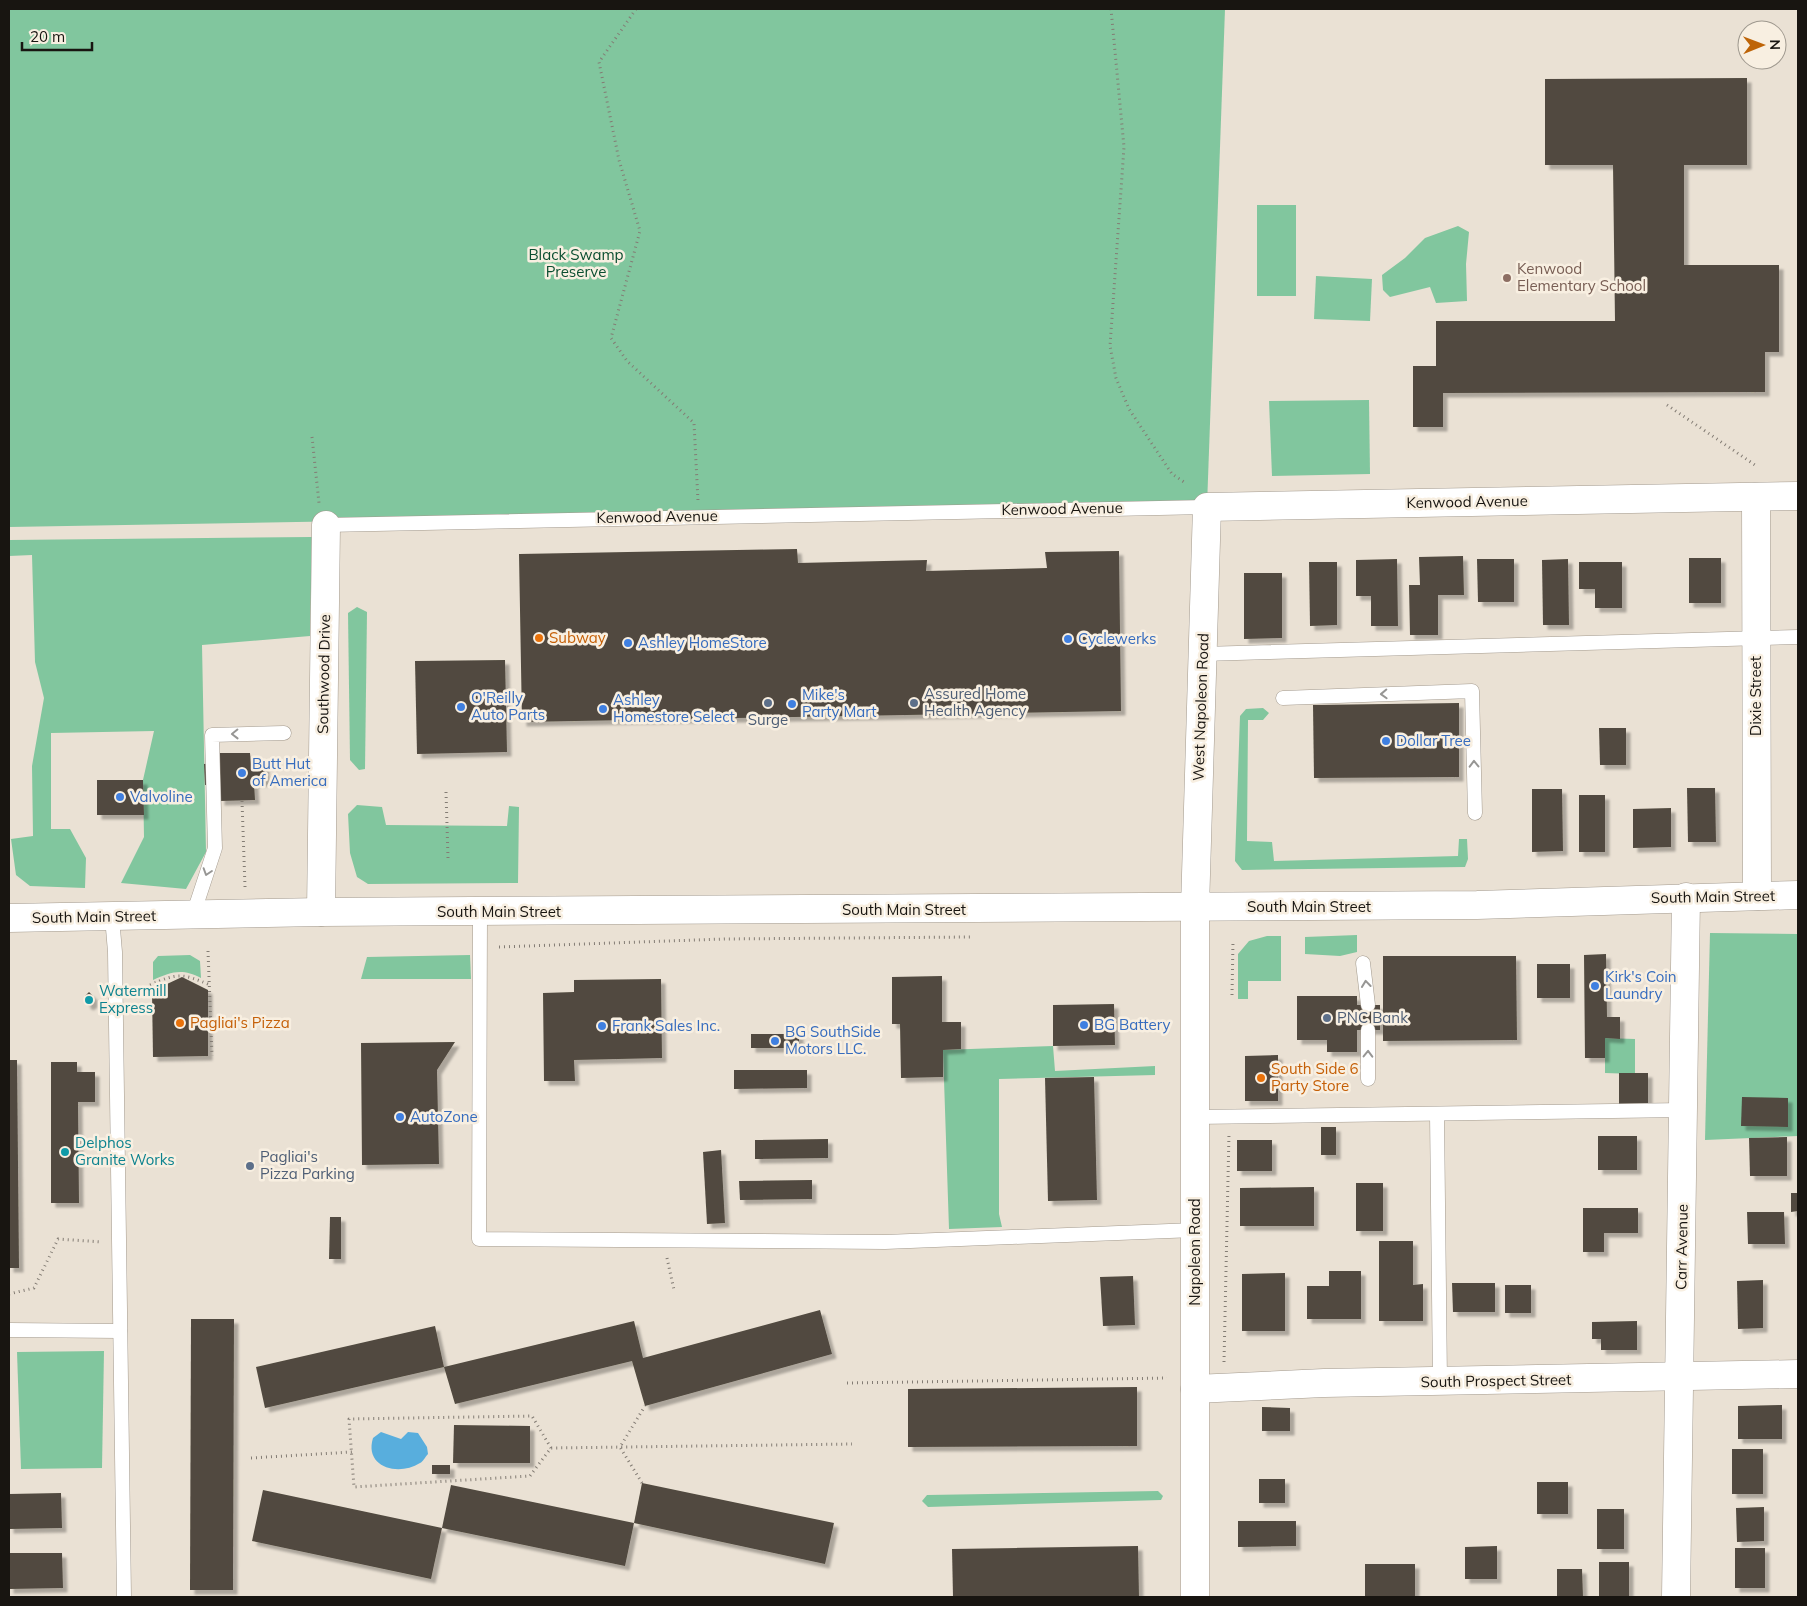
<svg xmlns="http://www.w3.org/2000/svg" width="1807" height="1606" font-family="Mulish,sans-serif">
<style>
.green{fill:#81c69e}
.water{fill:#58aedd}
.building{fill:#514a3f;filter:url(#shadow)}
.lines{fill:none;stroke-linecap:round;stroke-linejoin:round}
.lane-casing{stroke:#a39a8e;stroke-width:15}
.street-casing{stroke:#a39a8e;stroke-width:29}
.secondary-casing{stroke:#a39a8e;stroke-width:29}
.primary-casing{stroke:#a39a8e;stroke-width:29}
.path{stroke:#837c74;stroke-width:3;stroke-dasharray:1 4;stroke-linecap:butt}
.lane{stroke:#fff;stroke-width:14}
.street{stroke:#fff;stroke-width:28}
.secondary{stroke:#fff;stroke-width:28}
.primary{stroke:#fff;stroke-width:28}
.oneway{stroke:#979694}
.education-dot{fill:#8d6e63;stroke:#f8efe1;stroke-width:2}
.food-dot{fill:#e8710a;stroke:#f8efe1;stroke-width:2}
.shop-dot{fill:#3f7fe0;stroke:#f8efe1;stroke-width:2}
.service-dot{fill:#5c6f8a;stroke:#f8efe1;stroke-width:2}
.culture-dot{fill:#0f9aa8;stroke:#f8efe1;stroke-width:2}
.labels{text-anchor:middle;stroke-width:5;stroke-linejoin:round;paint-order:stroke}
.park-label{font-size:15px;fill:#0a4e30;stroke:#f8efe1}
.education-label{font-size:15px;fill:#785e54;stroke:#f8efe1;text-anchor:start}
.street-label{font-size:15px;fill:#181511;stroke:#f8efe1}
.food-label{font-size:15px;fill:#c56008;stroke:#f8efe1;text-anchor:start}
.shop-label{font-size:15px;fill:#366cbe;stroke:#f8efe1;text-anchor:start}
.service-label{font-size:15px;fill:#4e5e75;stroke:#f8efe1;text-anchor:start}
.culture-label{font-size:15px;fill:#0d838f;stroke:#f8efe1;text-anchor:start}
</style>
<defs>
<filter id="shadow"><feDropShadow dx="4.5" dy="4.5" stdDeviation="1" flood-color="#0004"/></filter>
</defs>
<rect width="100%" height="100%" fill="#eae1d4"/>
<g class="green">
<path d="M 9,9 L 1225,9 L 1207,506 L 9,527 Z"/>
<rect x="1257" y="205" width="39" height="91"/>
<path d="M 1458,226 L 1469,232 L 1466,264 L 1467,301 L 1436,303 L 1430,287 L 1390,297 L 1383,290 L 1382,275 L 1405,258 L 1425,238 Z"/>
<path d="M 1316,276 L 1372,279 L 1370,321 L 1314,319 Z"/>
<path d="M 1369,400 L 1370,474 L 1272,476 L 1269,401 Z"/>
<path d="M 312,537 L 310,636 L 202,645 L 206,852 L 186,889 L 121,883 L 144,837 L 143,780 L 154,731 L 51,733 L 51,829 L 70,829 L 86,858 L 85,888 L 30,886 L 16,875 L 11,839 L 33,836 L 32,766 L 44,698 L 35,662 L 32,555 L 9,556 L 9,540 Z"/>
<path d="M 357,607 L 367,612 L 365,769 L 359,770 L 350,760 L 348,613 Z"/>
<path d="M 1263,708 L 1269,713 L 1263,720 L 1248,720 L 1247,841 L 1272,842 L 1274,861 L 1458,856 L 1459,839 L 1467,839 L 1468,859 L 1465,867 L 1242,870 L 1235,861 L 1240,716 L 1246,709 Z"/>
<path d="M 357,805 L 382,807 L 386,825 L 507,826 L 509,806 L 519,807 L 518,883 L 368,884 L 357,877 L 350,853 L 348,814 Z"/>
<path d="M 1710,933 L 1798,934 L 1798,1136 L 1705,1140 Z"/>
<path d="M 1357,935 L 1357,952 L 1340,956 L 1305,954 L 1305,937 Z"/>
<path d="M 1267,936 L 1281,936 L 1281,981 L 1248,981 L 1248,999 L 1238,999 L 1238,954 L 1249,941 Z"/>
<path d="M 190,955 L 200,961 L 201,978 C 182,968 171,972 153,980 L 153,962 L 158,956 Z"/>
<path d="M 470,955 L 471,979 L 361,979 L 367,957 Z"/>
<path d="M 1605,1038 L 1635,1039 L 1635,1074 L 1605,1073 Z"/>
<path d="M 1053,1046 L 1055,1071 L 1155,1066 L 1155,1075 L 999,1079 L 999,1214 L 1002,1227 L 949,1229 L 943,1050 Z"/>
<path d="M 104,1351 L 102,1468 L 21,1469 L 17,1352 Z"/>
<path d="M 1158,1491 L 1163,1496 L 1161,1500 L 928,1507 L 922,1501 L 927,1495 Z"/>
</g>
<path class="water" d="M 381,1432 L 401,1439 L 408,1432 L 418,1433 L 427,1447 L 428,1454 C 425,1457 423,1462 420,1463 C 398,1477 364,1467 373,1438 Z"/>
<g class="building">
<path d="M 1747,78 L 1747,165 L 1684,165 L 1684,265 L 1779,265 L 1779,352 L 1765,352 L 1765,392 L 1443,393 L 1443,427 L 1413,427 L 1413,366 L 1436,366 L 1436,321 L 1615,321 L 1613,165 L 1545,165 L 1545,79 Z"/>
<path d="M 797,549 L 798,563 L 927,560 L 926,571 L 1047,568 L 1045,552 L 1119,551 L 1121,711 L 522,722 L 519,554 Z"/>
<path d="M 1463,556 L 1464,595 L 1438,595 L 1438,635 L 1410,635 L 1409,585 L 1420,585 L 1419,557 Z"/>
<rect x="1689" y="558" width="32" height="45"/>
<path d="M 1397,559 L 1398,626 L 1371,626 L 1371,596 L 1356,596 L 1356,560 Z"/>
<path d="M 1477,559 L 1514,559 L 1514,602 L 1478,602 Z"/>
<path d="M 1568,559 L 1569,625 L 1543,625 L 1542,560 Z"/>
<path d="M 1309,562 L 1337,562 L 1337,625 L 1310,626 Z"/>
<path d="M 1579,562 L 1622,562 L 1622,608 L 1595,608 L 1595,589 L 1579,589 Z"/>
<path d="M 1244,573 L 1282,573 L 1282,638 L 1244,639 Z"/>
<path d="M 505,660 L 507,752 L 417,754 L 415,661 Z"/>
<path d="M 1459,703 L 1459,777 L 1314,778 L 1313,705 Z"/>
<path d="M 1599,728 L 1626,728 L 1626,765 L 1600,765 Z"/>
<path d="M 219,753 L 250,753 L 251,764 L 265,763 L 265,782 L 254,783 L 255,800 L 220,801 L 220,784 L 205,785 L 204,764 L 220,763 Z"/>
<path d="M 97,780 L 143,780 L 144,815 L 97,815 Z"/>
<path d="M 1687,788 L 1715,788 L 1716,842 L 1688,842 Z"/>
<path d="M 1532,789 L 1562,789 L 1563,851 L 1532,852 Z"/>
<rect x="1579" y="795" width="26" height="57"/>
<path d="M 1671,808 L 1671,847 L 1633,848 L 1633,809 Z"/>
<path d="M 1606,954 L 1607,1017 L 1620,1017 L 1620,1039 L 1605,1038 L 1605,1058 L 1585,1058 L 1584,955 Z"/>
<path d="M 1383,956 L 1516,956 L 1517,1040 L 1383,1041 Z"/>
<rect x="1537" y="964" width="33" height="34"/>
<path d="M 942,976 L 942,1022 L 961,1022 L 961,1049 L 943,1050 L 943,1077 L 901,1078 L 900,1024 L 892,1024 L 892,977 Z"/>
<path d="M 182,977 L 208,990 L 208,1056 L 153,1057 L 152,991 Z"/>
<path d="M 661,979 L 662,1058 L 574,1060 L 575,1081 L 544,1081 L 543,993 L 574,992 L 574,980 Z"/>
<path d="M 89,992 L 93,996 L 93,1003 L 89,1006 L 86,1004 L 85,996 Z"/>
<path d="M 1297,996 L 1357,996 L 1357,1005 L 1380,1005 L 1380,1030 L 1357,1030 L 1357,1052 L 1327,1052 L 1327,1040 L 1297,1040 Z"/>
<path d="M 1114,1004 L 1115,1045 L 1053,1046 L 1053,1005 Z"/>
<rect x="751" y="1034" width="48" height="14"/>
<path d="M 455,1042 L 437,1070 L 439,1164 L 362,1165 L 361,1043 Z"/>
<path d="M 1278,1055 L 1278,1101 L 1245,1101 L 1245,1056 Z"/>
<path d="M 9,1060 L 17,1060 L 19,1268 L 9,1268 Z"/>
<path d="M 51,1062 L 77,1062 L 77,1072 L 95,1072 L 95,1102 L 78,1102 L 79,1203 L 51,1203 Z"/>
<path d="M 734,1070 L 807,1070 L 807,1088 L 734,1089 Z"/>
<rect x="1619" y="1073" width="29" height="35"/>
<path d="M 1094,1077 L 1097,1200 L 1048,1201 L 1045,1078 Z"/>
<path d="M 1742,1097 L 1788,1098 L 1788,1127 L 1741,1126 Z"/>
<rect x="1321" y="1127" width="15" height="28"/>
<rect x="1598" y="1136" width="39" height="34"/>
<path d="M 1787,1137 L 1787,1176 L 1750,1176 L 1749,1138 Z"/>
<path d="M 828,1139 L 828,1158 L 755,1159 L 755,1140 Z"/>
<rect x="1237" y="1140" width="35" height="31"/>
<path d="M 721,1150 L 725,1223 L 707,1224 L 703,1152 Z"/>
<path d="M 812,1180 L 812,1199 L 740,1200 L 739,1181 Z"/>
<rect x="1356" y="1183" width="27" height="48"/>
<path d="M 1314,1187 L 1314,1226 L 1240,1226 L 1240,1188 Z"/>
<path d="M 1791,1193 L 1798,1193 L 1798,1211 L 1791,1212 Z"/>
<path d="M 1583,1208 L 1638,1208 L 1638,1233 L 1604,1233 L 1604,1252 L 1583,1252 Z"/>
<path d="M 1747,1212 L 1784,1212 L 1785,1244 L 1748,1244 Z"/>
<path d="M 330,1217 L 341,1217 L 341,1259 L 329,1259 Z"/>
<path d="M 1379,1241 L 1413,1241 L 1413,1285 L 1423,1284 L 1423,1321 L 1379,1321 Z"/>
<path d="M 1329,1271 L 1361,1271 L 1361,1319 L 1307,1319 L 1307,1286 L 1329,1286 Z"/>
<path d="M 1285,1273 L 1285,1331 L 1242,1331 L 1242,1274 Z"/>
<path d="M 1133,1276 L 1135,1325 L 1103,1326 L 1100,1277 Z"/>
<path d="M 1763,1280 L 1763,1328 L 1738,1329 L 1737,1281 Z"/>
<path d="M 1452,1283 L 1495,1283 L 1495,1312 L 1453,1312 Z"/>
<rect x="1505" y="1285" width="26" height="28"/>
<path d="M 820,1310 L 832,1354 L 645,1406 L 632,1361 L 455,1404 L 444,1367 L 634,1321 L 643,1358 Z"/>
<path d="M 191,1319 L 234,1319 L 233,1590 L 190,1590 Z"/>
<path d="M 1637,1321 L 1637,1350 L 1601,1350 L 1601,1339 L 1592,1339 L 1592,1322 Z"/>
<path d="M 435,1326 L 444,1367 L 265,1408 L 256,1367 Z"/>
<path d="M 1137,1387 L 1137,1446 L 908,1447 L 908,1389 Z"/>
<path d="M 1782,1405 L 1782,1439 L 1738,1439 L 1738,1406 Z"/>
<path d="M 1262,1407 L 1290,1408 L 1290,1431 L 1262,1431 Z"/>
<path d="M 454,1425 L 530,1426 L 530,1463 L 453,1463 Z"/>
<rect x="1732" y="1449" width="31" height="45"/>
<rect x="432" y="1465" width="18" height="9"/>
<rect x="1259" y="1479" width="26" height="24"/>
<rect x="1537" y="1482" width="31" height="32"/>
<path d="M 642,1483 L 834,1523 L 825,1564 L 634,1523 Z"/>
<path d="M 451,1485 L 634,1523 L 625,1566 L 442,1528 L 431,1579 L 252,1541 L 263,1490 L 442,1528 Z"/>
<path d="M 61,1493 L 62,1528 L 9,1529 L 9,1494 Z"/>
<path d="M 1764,1507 L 1764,1541 L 1737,1542 L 1736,1508 Z"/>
<rect x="1597" y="1509" width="27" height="40"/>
<path d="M 1238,1521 L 1296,1521 L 1296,1546 L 1238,1547 Z"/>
<path d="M 1138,1546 L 1139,1597 L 953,1597 L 952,1549 Z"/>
<path d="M 1497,1546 L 1497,1579 L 1465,1579 L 1465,1547 Z"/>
<rect x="1735" y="1548" width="30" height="40"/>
<path d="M 9,1553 L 62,1553 L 63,1588 L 9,1589 Z"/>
<rect x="1599" y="1562" width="30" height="35"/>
<rect x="1365" y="1564" width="50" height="33"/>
<path d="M 1557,1569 L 1582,1569 L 1583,1597 L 1557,1597 Z"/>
</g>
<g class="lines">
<g class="lane-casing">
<g id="lane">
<path d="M 326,525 L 1207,507"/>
<path d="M 1202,654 L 1798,637"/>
<path d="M 1283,698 L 1472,691 L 1475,813"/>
<path d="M 480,913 L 479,1239 L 885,1242 L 1195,1230"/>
<path d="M 193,915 L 215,848 L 212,735 L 284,733"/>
<path d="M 112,917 L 115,952 L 124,1597"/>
<path d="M 1363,963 L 1368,1005"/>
<path d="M 1368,1079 L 1368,1030"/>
<path d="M 1437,1114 L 1440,1382"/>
<path d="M 1195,1117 L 1684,1110"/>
<path d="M 9,1330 L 120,1331"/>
</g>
</g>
<g class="street-casing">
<g id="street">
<path d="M 1756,497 L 1757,896"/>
<path d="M 1195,908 L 1207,507 L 1798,496"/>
<path d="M 1195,1389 L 1324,1383 L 1798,1374"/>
<path d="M 1676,1597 L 1686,897"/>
</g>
</g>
<g class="secondary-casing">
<g id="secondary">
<path d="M 321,912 L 326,525"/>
<path d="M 1195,1597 L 1195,908"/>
</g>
</g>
<g class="primary-casing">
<path id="primary" d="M 9,918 L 321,912 L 1477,905 L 1798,895"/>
</g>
<g class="path">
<path d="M 636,9 L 599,62 L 619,160 L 640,231 L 611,338 L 627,361 L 694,423 L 698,501"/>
<path d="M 1111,9 L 1124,147 L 1110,346 L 1116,378 L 1129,409 L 1172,474 L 1184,482"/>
<path d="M 1667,405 L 1755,465"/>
<path d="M 312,437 L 319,503"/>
<path d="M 446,792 L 448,858"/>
<path d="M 242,801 L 245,887"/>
<path d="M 499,947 L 724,939 L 970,937"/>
<path d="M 208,951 L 212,1056"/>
<path d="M 150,985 C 177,973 182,973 210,985"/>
<path d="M 1232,995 L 1233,941"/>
<path d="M 667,1258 L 674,1290"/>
<path d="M 9,1294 L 34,1288 L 58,1239 L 102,1242"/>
<path d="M 1224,1362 L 1229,1133"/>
<path d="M 847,1383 L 1167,1378"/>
<path d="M 551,1448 L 532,1416 L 349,1419 L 354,1487 L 530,1476 L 551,1448 L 852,1444"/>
<path d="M 251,1458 L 352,1452"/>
<path d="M 642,1483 L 620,1447 L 645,1406"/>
</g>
<use href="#lane" class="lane"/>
<use href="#street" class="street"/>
<use href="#secondary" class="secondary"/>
<use href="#primary" class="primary"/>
</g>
<defs><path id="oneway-chevron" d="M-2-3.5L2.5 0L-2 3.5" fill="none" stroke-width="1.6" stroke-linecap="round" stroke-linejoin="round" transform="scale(1.25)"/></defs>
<g class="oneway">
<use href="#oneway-chevron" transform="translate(1384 694) rotate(178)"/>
<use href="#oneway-chevron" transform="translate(235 734) rotate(179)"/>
<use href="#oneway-chevron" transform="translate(1474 764) rotate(-91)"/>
<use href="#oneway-chevron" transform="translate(207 872) rotate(108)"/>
<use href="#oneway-chevron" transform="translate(1366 984) rotate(-96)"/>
<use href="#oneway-chevron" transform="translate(1368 1054) rotate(-89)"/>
</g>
<circle class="education-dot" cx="1507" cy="278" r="5"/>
<g class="food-dot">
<circle cx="539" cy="638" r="5"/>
<circle cx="180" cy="1023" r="5"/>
<circle cx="1261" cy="1078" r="5"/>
</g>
<g class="shop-dot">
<circle cx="1068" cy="639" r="5"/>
<circle cx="628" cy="643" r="5"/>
<circle cx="792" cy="704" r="5"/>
<circle cx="461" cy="707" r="5"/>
<circle cx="603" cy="709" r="5"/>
<circle cx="1386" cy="741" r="5"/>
<circle cx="242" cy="773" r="5"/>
<circle cx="120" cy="797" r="5"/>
<circle cx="1595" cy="986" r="5"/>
<circle cx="1084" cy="1025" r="5"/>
<circle cx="602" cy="1026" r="5"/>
<circle cx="775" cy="1041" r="5"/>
<circle cx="400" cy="1117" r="5"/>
</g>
<g class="service-dot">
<circle cx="768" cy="703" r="5"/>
<circle cx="914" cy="703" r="5"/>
<circle cx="1327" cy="1018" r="5"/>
<circle cx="250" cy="1166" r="5"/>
</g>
<g class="culture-dot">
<circle cx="89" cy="1000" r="5"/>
<circle cx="65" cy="1152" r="5"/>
</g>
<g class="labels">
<g class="park-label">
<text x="576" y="260">Black Swamp<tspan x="576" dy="17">Preserve</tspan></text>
</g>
<g class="education-label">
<text x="1517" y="274">Kenwood<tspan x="1517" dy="17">Elementary School</tspan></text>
</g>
<g class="street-label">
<text transform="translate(1467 502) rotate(-1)" y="5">Kenwood Avenue</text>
<text transform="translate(1062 509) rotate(-1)" y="5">Kenwood Avenue</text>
<text transform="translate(657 517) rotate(-1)" y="5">Kenwood Avenue</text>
<text transform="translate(324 674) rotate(-89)" y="5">Southwood Drive</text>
<text transform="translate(1756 696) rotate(-90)" y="5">Dixie Street</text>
<text transform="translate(1201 707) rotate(-88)" y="5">West Napoleon Road</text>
<text transform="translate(1713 897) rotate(-1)" y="5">South Main Street</text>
<text x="1309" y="912">South Main Street</text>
<text x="904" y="915">South Main Street</text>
<text x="499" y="917">South Main Street</text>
<text transform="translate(94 917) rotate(-1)" y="5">South Main Street</text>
<text transform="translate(1682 1247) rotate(-89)" y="5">Carr Avenue</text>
<text transform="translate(1195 1252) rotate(-90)" y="5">Napoleon Road</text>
<text transform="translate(1496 1381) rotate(-1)" y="5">South Prospect Street</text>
</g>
<g class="food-label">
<text x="549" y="643">Subway</text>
<text x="190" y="1028">Pagliai's Pizza</text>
<text x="1271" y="1074">South Side 6<tspan x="1271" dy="17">Party Store</tspan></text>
</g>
<g class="shop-label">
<text x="1078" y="644">Cyclewerks</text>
<text x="638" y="648">Ashley HomeStore</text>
<text x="802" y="700">Mike's<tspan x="802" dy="17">Party Mart</tspan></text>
<text x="471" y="703">O'Reilly<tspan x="471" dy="17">Auto Parts</tspan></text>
<text x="613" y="705">Ashley<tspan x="613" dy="17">Homestore Select</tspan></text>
<text x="1396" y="746">Dollar Tree</text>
<text x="252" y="769">Butt Hut<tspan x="252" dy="17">of America</tspan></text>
<text x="130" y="802">Valvoline</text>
<text x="1605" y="982">Kirk's Coin<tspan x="1605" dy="17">Laundry</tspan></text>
<text x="1094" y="1030">BG Battery</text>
<text x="612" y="1031">Frank Sales Inc.</text>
<text x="785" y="1037">BG SouthSide<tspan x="785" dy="17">Motors LLC.</tspan></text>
<text x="410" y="1122">AutoZone</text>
</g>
<g class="service-label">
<text x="924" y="699">Assured Home<tspan x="924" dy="17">Health Agency</tspan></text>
<text x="768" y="725" text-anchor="middle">Surge</text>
<text x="1337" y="1023">PNC Bank</text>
<text x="260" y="1162">Pagliai's<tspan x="260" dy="17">Pizza Parking</tspan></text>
</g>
<g class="culture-label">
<text x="99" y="996">Watermill<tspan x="99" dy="17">Express</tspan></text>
<text x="75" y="1148">Delphos<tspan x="75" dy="17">Granite Works</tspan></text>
</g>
</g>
<rect width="1807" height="1606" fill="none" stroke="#181511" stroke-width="20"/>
<g transform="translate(1762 45) rotate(89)"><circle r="24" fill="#f8efe1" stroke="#9e988e"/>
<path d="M0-4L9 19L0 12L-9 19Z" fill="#be6407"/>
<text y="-8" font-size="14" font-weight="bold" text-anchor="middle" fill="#181511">N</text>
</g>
<path d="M22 42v8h70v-8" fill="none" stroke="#181511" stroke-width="2.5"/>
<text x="30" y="42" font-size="15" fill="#181511" stroke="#f8efe1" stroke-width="4" paint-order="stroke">20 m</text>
</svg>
